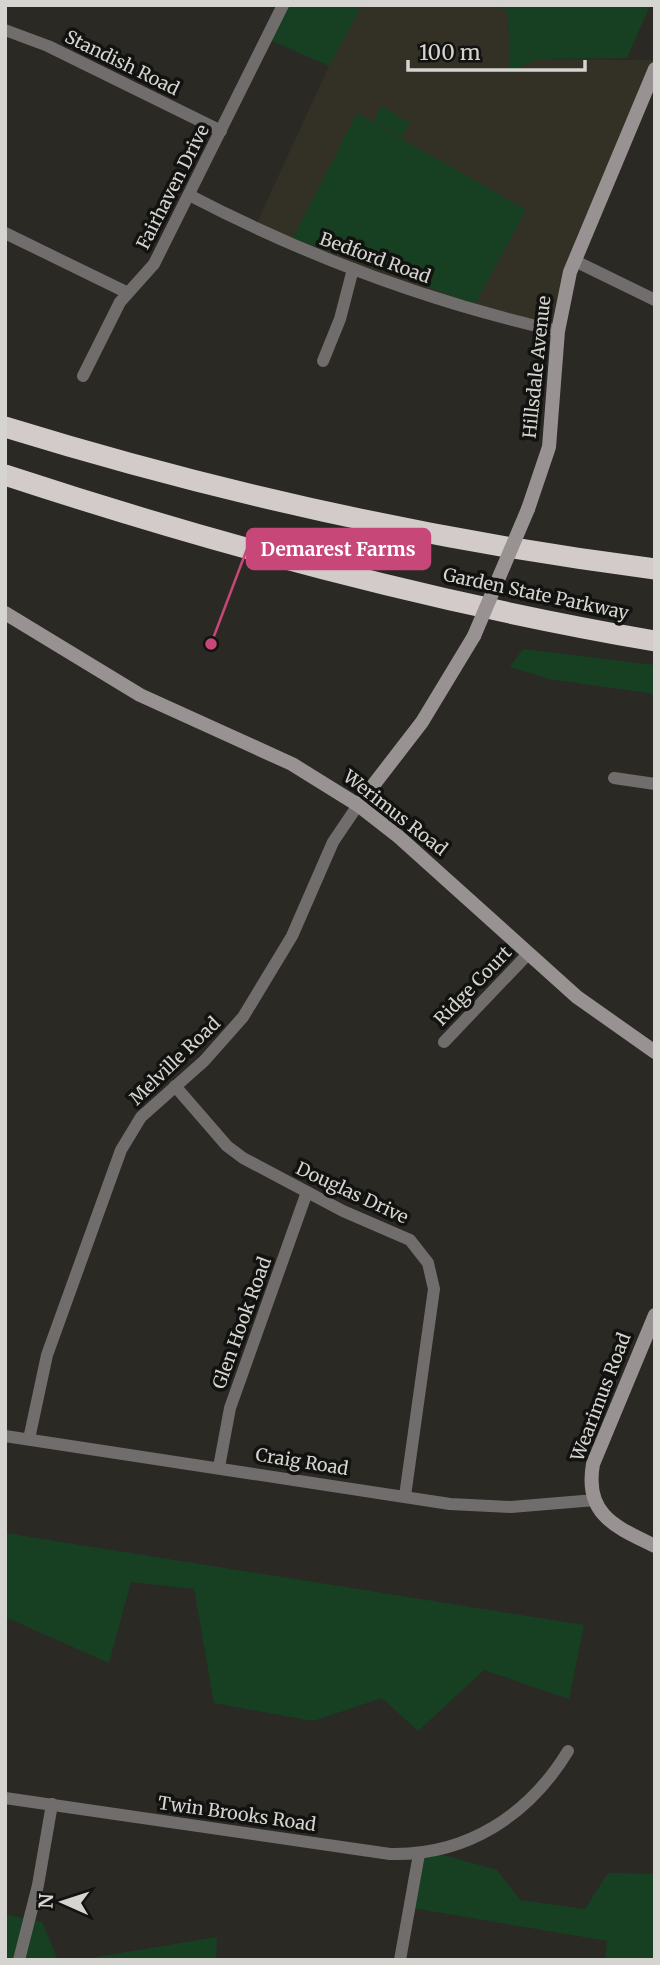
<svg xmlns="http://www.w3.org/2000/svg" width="660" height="1965" font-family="Merriweather,serif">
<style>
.built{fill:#333025}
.green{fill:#174023}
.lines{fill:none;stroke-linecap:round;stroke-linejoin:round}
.street{stroke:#706d6c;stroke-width:12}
.secondary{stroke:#989392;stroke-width:14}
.highway{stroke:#d3cbca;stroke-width:21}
.secondary-bridge{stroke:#989392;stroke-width:14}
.labels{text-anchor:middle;stroke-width:7;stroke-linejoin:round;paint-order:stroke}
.street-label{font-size:18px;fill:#d5d4d0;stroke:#121210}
.leader{fill:none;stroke:#c74778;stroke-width:2.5}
.callout-dot{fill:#c74778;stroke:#121210;stroke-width:2.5}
.callout{fill:#c74778;stroke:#c74778;stroke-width:2.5}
.callout-label{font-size:19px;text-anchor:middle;font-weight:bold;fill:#fff}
</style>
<rect width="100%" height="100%" fill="#2b2924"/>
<path class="built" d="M 362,5 L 496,5 L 508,12 L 511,72 L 537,59 L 655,60 L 655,69 L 570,272 L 558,331 L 490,315 L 254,229 L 329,66 Z"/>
<g class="green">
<path d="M 282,5 L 362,5 L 329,66 L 265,38 Z"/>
<path d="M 496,5 L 650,5 L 627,58 L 537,59 L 510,72 L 508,12 Z"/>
<path d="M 382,106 L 410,123 L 402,137 L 373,121 Z"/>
<path d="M 357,113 L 526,210 L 475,304 L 293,238 Z"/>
<path d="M 523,649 L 655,665 L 655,694 L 549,679 L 510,667 Z"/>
<path d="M 5,1533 L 584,1625 L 569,1699 L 484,1670 L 418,1731 L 382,1698 L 313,1721 L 214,1703 L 194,1589 L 131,1582 L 109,1663 L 5,1617 Z"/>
<path d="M 415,1847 L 497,1870 L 520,1900 L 585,1909 L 608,1873 L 655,1874 L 655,1960 L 605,1960 L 607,1941 L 407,1907 Z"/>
<path d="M 5,1914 L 42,1922 L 58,1960 L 5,1960 Z"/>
<path d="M 217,1937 L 216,1960 L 79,1960 Z"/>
</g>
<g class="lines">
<g class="street">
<path d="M 5,30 L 48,46 L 221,131"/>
<path d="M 189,195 C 306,256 429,302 558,331"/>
<path d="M 5,233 L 126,292"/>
<path d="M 575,261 L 655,300"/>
<path d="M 323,361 L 340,319 L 353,269"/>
<path d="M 83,376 L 120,302 L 154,264 L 283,5"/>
<path d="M 614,778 L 655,784"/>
<path d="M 444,1042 L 528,954"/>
<path d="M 175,1086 L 227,1146 L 243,1158 L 343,1211 L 410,1240 L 428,1263 L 434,1289 L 405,1496"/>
<path d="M 5,1436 L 450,1504 L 511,1507 L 595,1500"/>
<path d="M 29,1439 L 47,1355 L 121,1150 L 141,1117 L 204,1061 L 243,1017 L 292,936 L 333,842 L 358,805"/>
<path d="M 219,1467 L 230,1408 L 307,1192"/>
<path d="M 5,1798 L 390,1854 C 467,1856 529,1815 568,1751"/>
<path d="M 19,1960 L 38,1885 L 52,1804"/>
<path d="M 400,1960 L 419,1854"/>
</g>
<g class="secondary">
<path d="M 528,509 L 549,447 L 558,331 L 570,272 L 655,69"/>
<path d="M 5,613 L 140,695 L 292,764 L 358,805 L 399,837 L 577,997 L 655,1052"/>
<path d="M 358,805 L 422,722 L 474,636"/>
<path d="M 655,1315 L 593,1464 C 584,1515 616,1527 655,1546"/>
</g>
<g class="highway">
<path d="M 5,427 C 216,492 435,541 655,569"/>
<path d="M 5,475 C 218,545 434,603 655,641"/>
</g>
<path class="secondary-bridge" d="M 474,636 L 528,509"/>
</g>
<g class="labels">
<g class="street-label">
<text transform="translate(122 63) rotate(26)" y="6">Standish Road</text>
<text transform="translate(173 187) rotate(-63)" y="6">Fairhaven Drive</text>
<text transform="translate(375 258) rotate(20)" y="6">Bedford Road</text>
<text transform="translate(537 367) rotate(-84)" y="6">Hillsdale Avenue</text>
<text transform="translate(536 594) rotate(12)" y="6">Garden State Parkway</text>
<text transform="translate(395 813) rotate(38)" y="6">Werimus Road</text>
<text transform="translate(473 986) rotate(-46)" y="6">Ridge Court</text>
<text transform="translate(175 1061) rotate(-44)" y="6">Melville Road</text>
<text transform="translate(352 1193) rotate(25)" y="6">Douglas Drive</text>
<text transform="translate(242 1323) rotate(-70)" y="6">Glen Hook Road</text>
<text transform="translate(601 1397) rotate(-69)" y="6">Wearimus Road</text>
<text transform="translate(302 1462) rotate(9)" y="6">Craig Road</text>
<text transform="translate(237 1814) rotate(8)" y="6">Twin Brooks Road</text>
</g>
</g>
<path class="leader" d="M211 644L247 549"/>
<circle class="callout-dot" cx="211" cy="644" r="7"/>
<rect class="callout" x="247" y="529" width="183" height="40" rx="7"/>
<g class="callout-label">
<text x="338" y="556">Demarest Farms</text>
</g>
<rect width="660" height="1965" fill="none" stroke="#d5d4d0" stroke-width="14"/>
<g transform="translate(63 1902) rotate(273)" stroke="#121210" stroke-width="5" paint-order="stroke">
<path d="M0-5L12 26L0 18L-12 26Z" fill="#d5d4d0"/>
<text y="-10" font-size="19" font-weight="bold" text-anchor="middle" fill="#d5d4d0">N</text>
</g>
<path d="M408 60v10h177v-10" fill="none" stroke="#d5d4d0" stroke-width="3.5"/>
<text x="419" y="60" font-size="21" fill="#d5d4d0" stroke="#121210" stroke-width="5" paint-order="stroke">100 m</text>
</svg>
